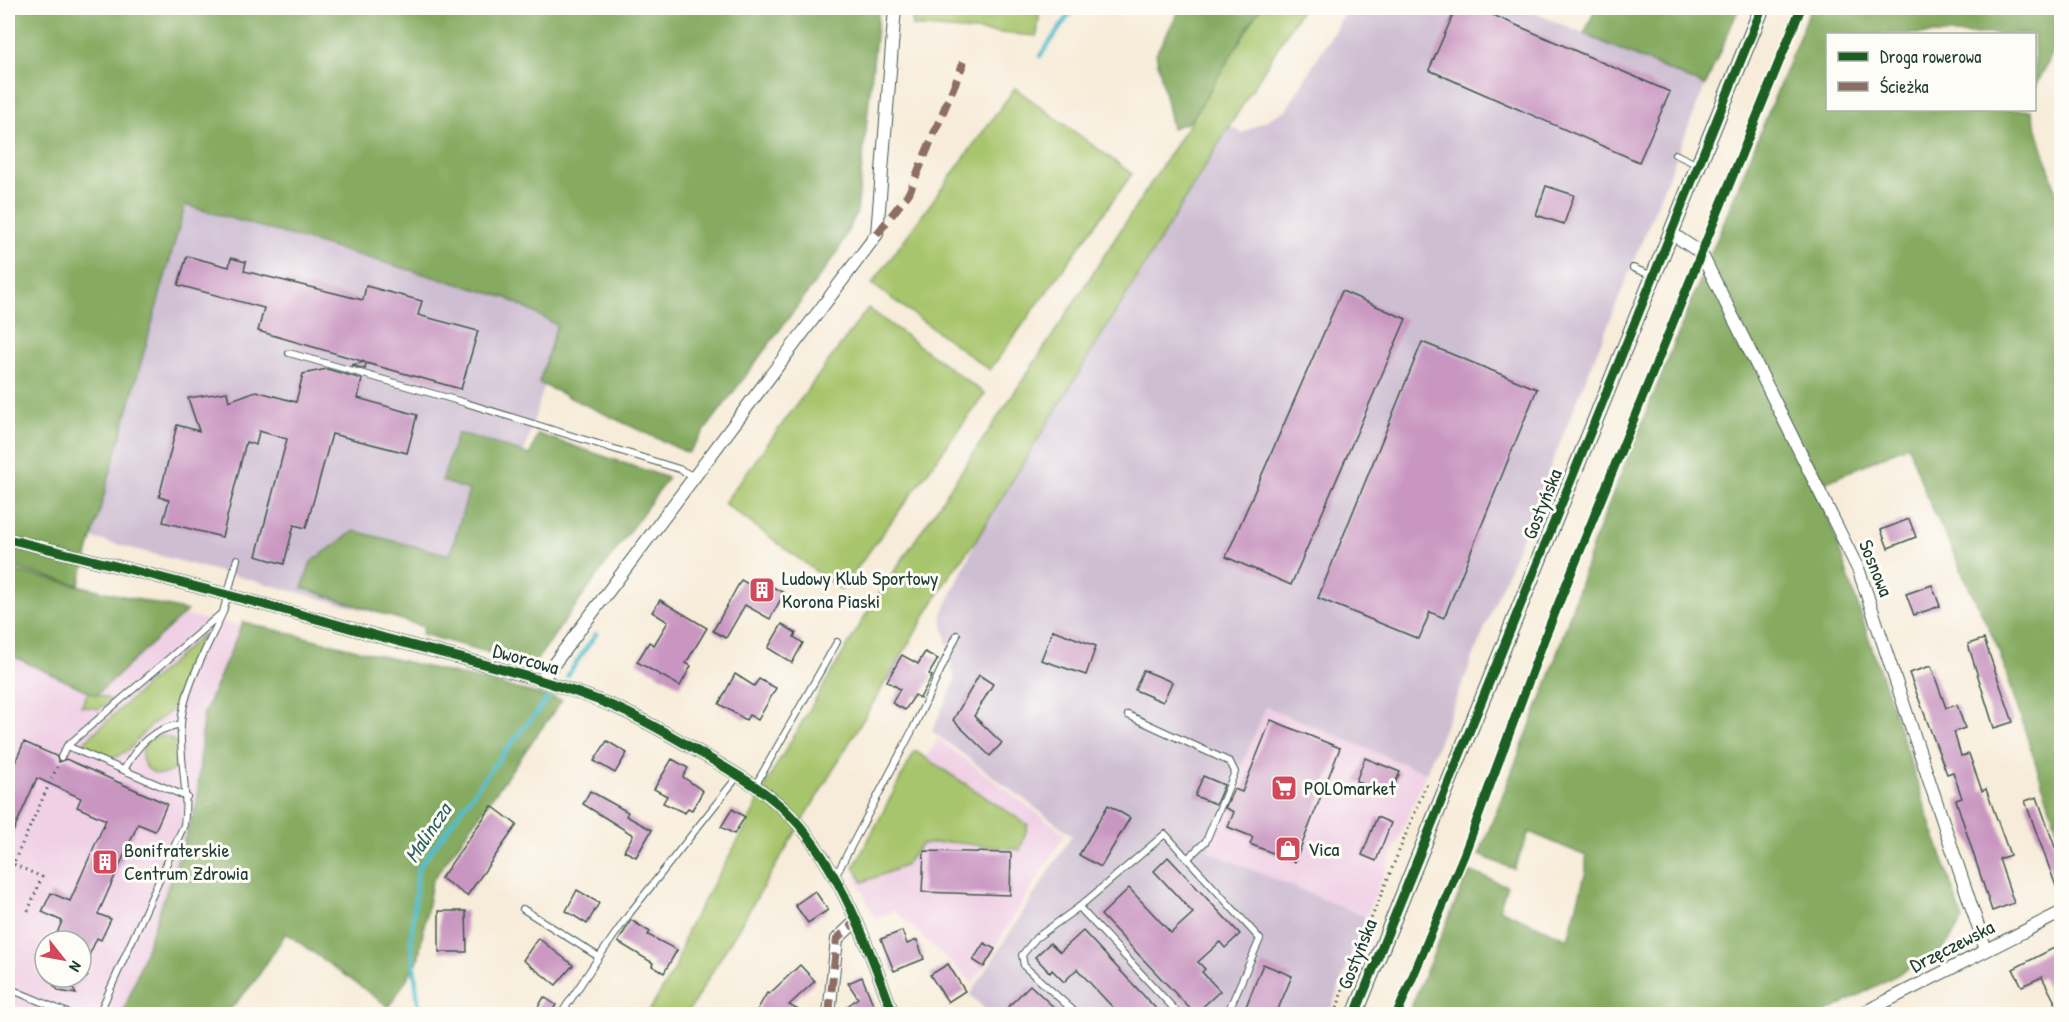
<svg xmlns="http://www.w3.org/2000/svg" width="2069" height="1022" font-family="'Patrick Hand',sans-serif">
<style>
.built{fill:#f0d0e5;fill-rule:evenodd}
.industrial{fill:#cebed2}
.green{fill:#a7c56c;stroke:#638150;stroke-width:1.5}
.forest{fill:#85aa60;stroke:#52744a;stroke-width:1.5}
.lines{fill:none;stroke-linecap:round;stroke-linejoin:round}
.stream{stroke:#51bdcc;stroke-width:4.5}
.building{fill:#c996c1}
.service-casing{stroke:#3f574d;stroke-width:8}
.minor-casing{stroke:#3f574d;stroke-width:14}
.tertiary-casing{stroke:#3f574d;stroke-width:17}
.path{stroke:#3f574d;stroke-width:3;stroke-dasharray:1.5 4.5;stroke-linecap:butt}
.service{stroke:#fff;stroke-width:6}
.minor{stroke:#fff;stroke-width:12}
.tertiary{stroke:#fff;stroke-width:15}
.quiet{stroke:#8d6e63;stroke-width:8;stroke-dasharray:15 8;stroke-linecap:butt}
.cycleway-casing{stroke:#fdfcf7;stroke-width:13}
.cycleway{stroke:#1b5e20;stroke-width:9}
.labels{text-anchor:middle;stroke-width:6;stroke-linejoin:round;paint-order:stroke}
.street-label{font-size:20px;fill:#1f3d34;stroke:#fdfcf7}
.poi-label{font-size:20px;fill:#1f3d34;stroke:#fdfcf7;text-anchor:start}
.water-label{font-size:21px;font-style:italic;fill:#2e6362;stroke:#fdfcf7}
</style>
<rect width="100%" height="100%" fill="#fdfcf7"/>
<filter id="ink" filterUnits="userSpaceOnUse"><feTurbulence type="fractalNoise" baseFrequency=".0167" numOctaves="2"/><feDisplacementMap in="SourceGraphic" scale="12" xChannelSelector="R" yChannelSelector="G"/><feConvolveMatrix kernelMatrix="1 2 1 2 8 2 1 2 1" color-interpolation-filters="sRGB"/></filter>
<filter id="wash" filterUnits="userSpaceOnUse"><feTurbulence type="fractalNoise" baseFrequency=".008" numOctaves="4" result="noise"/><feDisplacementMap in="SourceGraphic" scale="24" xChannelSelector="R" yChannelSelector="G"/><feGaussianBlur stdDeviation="1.35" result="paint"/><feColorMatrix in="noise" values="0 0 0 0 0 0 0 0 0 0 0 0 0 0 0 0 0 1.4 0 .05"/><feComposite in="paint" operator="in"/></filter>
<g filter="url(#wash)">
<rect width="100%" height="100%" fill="#f7ecd9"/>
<g class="built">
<path d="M 171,613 L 247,627 L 184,1014 L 8,1014 L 8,648 ZM 45,941 L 81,941 L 81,977 L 45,977 Z"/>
<path d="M 1266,707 L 1426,773 L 1366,917 L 1206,852 Z"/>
<path d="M 938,739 L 1065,834 L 973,983 L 894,910 L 875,919 L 855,876 Z"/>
</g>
<g class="industrial">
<path d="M 1348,8 L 1523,8 L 1705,86 L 1426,773 L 1266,707 L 1207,851 L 1366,917 L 1329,1014 L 990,1014 L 970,995 L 1072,835 L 932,731 L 955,681 L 941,616 L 978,537 L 1230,126 L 1242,133 L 1286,110 Z"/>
<path d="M 159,196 L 566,313 L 521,463 L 440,630 L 85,536 Z"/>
</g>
<g class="green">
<path d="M 913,8 L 1040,8 L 1037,36 L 912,26 Z"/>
<path d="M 1260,8 L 1302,8 L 978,537 L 949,576 L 687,1014 L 647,1014 L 675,969 L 687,930 L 743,832 L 776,766 L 873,603 L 1049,341 L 1191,121 Z"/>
<path d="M 1015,88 L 1132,174 L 990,370 L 872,284 Z"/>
<path d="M 868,308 L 985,394 L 841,590 L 724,503 Z"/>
<path d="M 203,634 L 173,710 L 151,725 L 128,750 L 116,757 L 107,759 L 85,748 L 85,741 Z"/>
<path d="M 89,691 L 111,700 L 99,709 L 81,706 Z"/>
<circle cx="161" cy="755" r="19"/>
<path d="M 915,751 L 1028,825 L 1020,850 L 950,842 L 922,844 L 904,866 L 863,882 L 854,867 Z"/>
</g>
<g class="forest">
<path d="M 8,8 L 879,8 L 857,212 L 837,253 L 688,453 L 539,383 L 557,325 L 507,298 L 185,205 L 79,585 L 8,566 Z"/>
<path d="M 1181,8 L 1260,8 L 1191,121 L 1172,128 L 1156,53 Z"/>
<path d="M 1596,8 L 1739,8 L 1705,86 L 1584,34 Z"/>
<path d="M 1811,8 L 2061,8 L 2061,37 L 2035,88 L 2034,34 L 1828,34 L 1828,110 L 2031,110 L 2062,211 L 2061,841 L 1998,648 L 1927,497 L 1908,445 L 1818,486 L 1963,920 L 1943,950 L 1824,1014 L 1408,1014 L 1469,871 L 1507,886 L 1499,909 L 1568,939 L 1586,871 L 1586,856 L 1529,832 L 1514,869 L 1479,855 L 1549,678 L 1595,538 Z"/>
<path d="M 457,434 L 467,435 L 530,455 L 538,434 L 668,478 L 533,665 L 422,634 L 424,627 L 302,588 L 311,562 L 354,531 L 450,555 L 469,490 L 442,481 Z"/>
<path d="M 8,569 L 187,611 L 96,695 L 8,654 Z"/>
<path d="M 243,622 L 562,700 L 432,881 L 418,961 L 389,1007 L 286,933 L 255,981 L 226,1014 L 123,1014 L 197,804 L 203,716 Z"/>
</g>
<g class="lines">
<g class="stream">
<path d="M 1040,56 L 1074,8"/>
<path d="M 567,676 L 596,634"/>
<path d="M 423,1014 L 418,1002 L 411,940 L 418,869 L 491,769 L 549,697"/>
</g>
</g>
<g id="blocks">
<g class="building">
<path d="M 1456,8 L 1477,8 L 1670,92 L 1639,162 L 1429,70 Z"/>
<path d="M 1546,186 L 1574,195 L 1564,224 L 1536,215 Z"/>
<path d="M 187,256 L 229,267 L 231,258 L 246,262 L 244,271 L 363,300 L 366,286 L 422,301 L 418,315 L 478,331 L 461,389 L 366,363 L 365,369 L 351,365 L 365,362 L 258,331 L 264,308 L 178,285 Z"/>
<path d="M 1342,291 L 1406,319 L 1291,585 L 1226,557 Z"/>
<path d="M 1422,342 L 1537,389 L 1444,618 L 1430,612 L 1419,639 L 1318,598 Z"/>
<path d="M 327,369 L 362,379 L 358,398 L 417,415 L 407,453 L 332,434 L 306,528 L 294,525 L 284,564 L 256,556 L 287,439 L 259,431 L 256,445 L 246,442 L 222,537 L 163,522 L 169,500 L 159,497 L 177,425 L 199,431 L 188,398 L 227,392 L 229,401 L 256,391 L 296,402 L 303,374 Z"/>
<path d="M 1909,519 L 1916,537 L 1888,548 L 1881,530 Z"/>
<path d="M 756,578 L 784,593 L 770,619 L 745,605 L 726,638 L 713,631 L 741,580 L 752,586 Z"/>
<path d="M 1932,585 L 1940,606 L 1914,615 L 1906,594 Z"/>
<path d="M 660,600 L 707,628 L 686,663 L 691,666 L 680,686 L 637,662 L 649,642 L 654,645 L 668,622 L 652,612 Z"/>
<path d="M 782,624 L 796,633 L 794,637 L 803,643 L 792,663 L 768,648 Z"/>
<path d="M 1053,630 L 1096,646 L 1086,675 L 1041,660 Z"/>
<path d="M 1984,639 L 2013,722 L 1994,728 L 1968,644 Z"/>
<path d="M 925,652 L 938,659 L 929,674 L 932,676 L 920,698 L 915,695 L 905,710 L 892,703 L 900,689 L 887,681 L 902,655 L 918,664 Z"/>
<path d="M 1931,666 L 1946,708 L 1957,705 L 1965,728 L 1954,732 L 1961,756 L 1969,754 L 1982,791 L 1986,789 L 2010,855 L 1999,859 L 2014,903 L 1992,911 L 1956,800 L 1962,798 L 1953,772 L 1947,774 L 1909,673 Z"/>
<path d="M 1143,670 L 1172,682 L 1163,702 L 1135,690 Z"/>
<path d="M 735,674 L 754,686 L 759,679 L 776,688 L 758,720 L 749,715 L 746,720 L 719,704 Z"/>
<path d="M 979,675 L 993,684 L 974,716 L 1002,743 L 990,756 L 953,720 Z"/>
<path d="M 1271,720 L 1340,748 L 1295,862 L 1250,844 L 1253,837 L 1228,827 L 1234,812 L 1225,808 L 1234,789 L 1242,792 Z"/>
<path d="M 607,741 L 627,753 L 615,773 L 594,761 Z"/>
<path d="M 24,742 L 56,756 L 59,762 L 66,759 L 167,804 L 155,831 L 138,824 L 98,914 L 111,919 L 101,940 L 97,938 L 81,973 L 81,941 L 54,941 L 62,921 L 42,912 L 51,893 L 70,901 L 106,820 L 77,807 L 81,798 L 37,778 L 8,843 L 8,779 Z"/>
<path d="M 1365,758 L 1400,772 L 1390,795 L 1356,781 Z"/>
<path d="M 672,759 L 688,768 L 683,777 L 703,791 L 692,810 L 688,808 L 685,813 L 663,803 L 667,796 L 654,789 Z"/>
<path d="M 1203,776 L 1224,785 L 1216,804 L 1195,796 Z"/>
<path d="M 590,791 L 628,812 L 626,816 L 652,830 L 636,857 L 624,851 L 633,835 L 583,804 Z"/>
<path d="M 2037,797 L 2061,864 L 2061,900 L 2025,801 Z"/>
<path d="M 1108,805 L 1130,818 L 1101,867 L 1079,855 Z"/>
<path d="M 492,806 L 517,825 L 467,896 L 441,878 Z"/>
<path d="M 732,809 L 745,817 L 734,834 L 721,827 Z"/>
<path d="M 1377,817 L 1391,823 L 1376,861 L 1362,855 Z"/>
<path d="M 924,851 L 1011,853 L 1010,895 L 922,892 Z"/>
<path d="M 1168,857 L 1240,934 L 1225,948 L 1220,942 L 1198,962 L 1205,969 L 1202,972 L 1220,991 L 1195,1014 L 1101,915 L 1129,888 L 1171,933 L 1193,913 L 1154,871 Z"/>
<path d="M 577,890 L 599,903 L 587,924 L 566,911 Z"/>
<path d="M 815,891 L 828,910 L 808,923 L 795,905 Z"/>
<path d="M 439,911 L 466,911 L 467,952 L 439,952 Z"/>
<path d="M 631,920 L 650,932 L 648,935 L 677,950 L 664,973 L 652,966 L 653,963 L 618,942 Z"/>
<path d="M 902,931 L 907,944 L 917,940 L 924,959 L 894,971 L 881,939 Z"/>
<path d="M 1083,931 L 1161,1014 L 1119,1014 L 1077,969 L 1064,982 L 1052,970 L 1050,973 L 1035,957 L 1050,943 L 1060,952 Z"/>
<path d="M 538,938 L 573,965 L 556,985 L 523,960 Z"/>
<path d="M 984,943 L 995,949 L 984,967 L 973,960 Z"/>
<path d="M 2054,948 L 2061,965 L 2061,1014 L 2042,977 L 2022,986 L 2013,969 Z"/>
<path d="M 948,964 L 965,991 L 948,1002 L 930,975 Z"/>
<path d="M 1263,964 L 1292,976 L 1276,1014 L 1243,1014 Z"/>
<path d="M 800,965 L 815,981 L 789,1005 L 806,1014 L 755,1014 L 767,993 L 769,994 Z"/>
<path d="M 46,977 L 87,977 L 72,987 L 76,994 L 59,991 Z"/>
<path d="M 862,977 L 877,1014 L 869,1014 L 866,1009 L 853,1014 L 837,1014 L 858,998 L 848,983 Z"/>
<path d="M 1030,985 L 1061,1014 L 1014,1014 L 1007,1008 Z"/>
<path d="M 544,997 L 556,1005 L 550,1014 L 534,1014 Z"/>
</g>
</g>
</g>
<g filter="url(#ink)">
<use href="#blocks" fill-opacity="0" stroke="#3f574d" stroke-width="1.5"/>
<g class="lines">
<g class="service-casing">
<g id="service">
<path d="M 1675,154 L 1698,165"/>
<path d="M 1633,268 L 1653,276"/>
<path d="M 289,353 L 466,403 L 679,469 L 695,477"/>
<path d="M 1128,715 L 1230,762 L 1235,772 L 1206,841 L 1187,859"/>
<path d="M 67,746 L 187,797"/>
<path d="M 61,757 L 67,746 L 223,612 L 237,559"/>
<path d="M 124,770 C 138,744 151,730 181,724"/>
<path d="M 755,786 L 837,642"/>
<path d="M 835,877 L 913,729 L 957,635"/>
<path d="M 1079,907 L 1179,1014"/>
<path d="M 523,909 L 599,957 L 630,913 L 738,776"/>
<path d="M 8,988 L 70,1014"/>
<path d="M 99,1014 L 184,825 C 189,791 179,758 181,724 C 183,689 209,644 223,612"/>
<path d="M 561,1014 L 599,957"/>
<path d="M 1077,1014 L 1024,966 L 1022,955 L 1036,938 L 1079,907 L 1165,834 L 1260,939 L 1227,1014"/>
</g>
</g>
<g class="minor-casing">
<g id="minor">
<path d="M 1671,233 L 1701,253 L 1859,571 L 1986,950"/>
<path d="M 8,539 C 134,570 259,602 385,638 C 461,659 541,676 615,707 C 647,721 679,740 709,758 C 738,775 768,792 791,816 C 839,866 870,950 893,1014"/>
<path d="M 541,681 L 877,234 L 895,8"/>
<path d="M 829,1014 L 837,939 L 855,922"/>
<path d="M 1861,1014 L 2062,912"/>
</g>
</g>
<g class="tertiary-casing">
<path id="tertiary" d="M 1355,1014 L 1762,8"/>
</g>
<g class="path">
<path d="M 28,911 L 42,877 L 13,864 L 57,767"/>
<path d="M 1336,1014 L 1342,990 L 1427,783"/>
</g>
<use href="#service" class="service"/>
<use href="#minor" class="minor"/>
<use href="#tertiary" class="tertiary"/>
<g class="quiet">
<path d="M 877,234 L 909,193 L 964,62"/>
<path d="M 829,1014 L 837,939 L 855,922"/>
</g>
<g class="cycleway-casing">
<g id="cycleway">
<path d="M 8,539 C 134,570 259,602 385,638 C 461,659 541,676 615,707 C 647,721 679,740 709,758 C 738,775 768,792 791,816 C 839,866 870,950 893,1014"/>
<path d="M 1355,1014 L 1762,8"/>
<path d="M 1397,1014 L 1464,855 L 1545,637 L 1801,8"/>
</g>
</g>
<use href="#cycleway" class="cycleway"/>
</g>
</g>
<defs>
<g id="building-square" transform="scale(1.35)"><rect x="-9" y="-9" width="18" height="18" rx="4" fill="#d1495b" stroke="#fdfcf7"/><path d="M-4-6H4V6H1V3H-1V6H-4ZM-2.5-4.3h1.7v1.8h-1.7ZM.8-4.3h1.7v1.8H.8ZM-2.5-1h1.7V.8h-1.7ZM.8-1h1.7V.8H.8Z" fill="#fff"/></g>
<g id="supermarket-square" transform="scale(1.35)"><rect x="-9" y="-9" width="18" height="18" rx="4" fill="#d1495b" stroke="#fdfcf7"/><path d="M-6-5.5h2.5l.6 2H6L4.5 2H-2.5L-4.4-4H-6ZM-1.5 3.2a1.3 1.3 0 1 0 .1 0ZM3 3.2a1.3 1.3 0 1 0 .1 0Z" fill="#fff"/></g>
<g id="shop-square" transform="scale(1.35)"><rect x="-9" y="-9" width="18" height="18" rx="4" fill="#d1495b" stroke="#fdfcf7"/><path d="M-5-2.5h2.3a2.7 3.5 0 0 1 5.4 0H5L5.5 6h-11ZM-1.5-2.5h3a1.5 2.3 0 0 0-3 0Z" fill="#fff"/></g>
</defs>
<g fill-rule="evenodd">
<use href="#building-square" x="762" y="590"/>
<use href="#supermarket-square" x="1284" y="788"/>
<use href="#shop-square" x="1288" y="849"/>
<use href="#building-square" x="105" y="862"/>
</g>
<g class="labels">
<g class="street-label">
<text transform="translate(1542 504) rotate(-68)" y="7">Gostyńska</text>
<text transform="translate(1876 568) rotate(68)" y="7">Sosnowa</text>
<text transform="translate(526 659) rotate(16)" y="7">Dworcowa</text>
<text transform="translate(1952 946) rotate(-27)" y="7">Drzęczewska</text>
<text transform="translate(1357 954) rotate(-68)" y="7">Gostyńska</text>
</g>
<g class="poi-label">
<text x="782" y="585">Ludowy Klub Sportowy<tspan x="782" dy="23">Korona Piaski</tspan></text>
<text x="1304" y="795">POLOmarket</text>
<text x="1308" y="856">Vica</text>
<text x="124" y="857">Bonifraterskie<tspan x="124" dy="23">Centrum Zdrowia</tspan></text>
</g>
<g class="water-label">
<text transform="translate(428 833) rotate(-56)" y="7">Malincza</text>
</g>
</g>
<rect width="2069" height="1022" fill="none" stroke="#fdfcf7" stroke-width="30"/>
<rect x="1826" y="33" width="210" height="78" fill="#fdfcf7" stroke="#a4b0a9" stroke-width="1.5"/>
<rect x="1838" y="52" width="30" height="9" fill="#1b5e20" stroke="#a4b0a9" stroke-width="1.5"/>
<text x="1880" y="63" font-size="18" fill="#1f3d34">Droga rowerowa</text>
<rect x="1838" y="82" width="30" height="9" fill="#8d6e63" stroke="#a4b0a9" stroke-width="1.5"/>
<text x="1880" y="93" font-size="18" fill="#1f3d34">Ścieżka</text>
<g transform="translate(63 959) rotate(121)"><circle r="28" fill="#fdfcf7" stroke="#a4b0a9" stroke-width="1.5"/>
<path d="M0-4.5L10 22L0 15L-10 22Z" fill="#d1495b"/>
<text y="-9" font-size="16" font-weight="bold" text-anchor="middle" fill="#1f3d34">N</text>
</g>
</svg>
